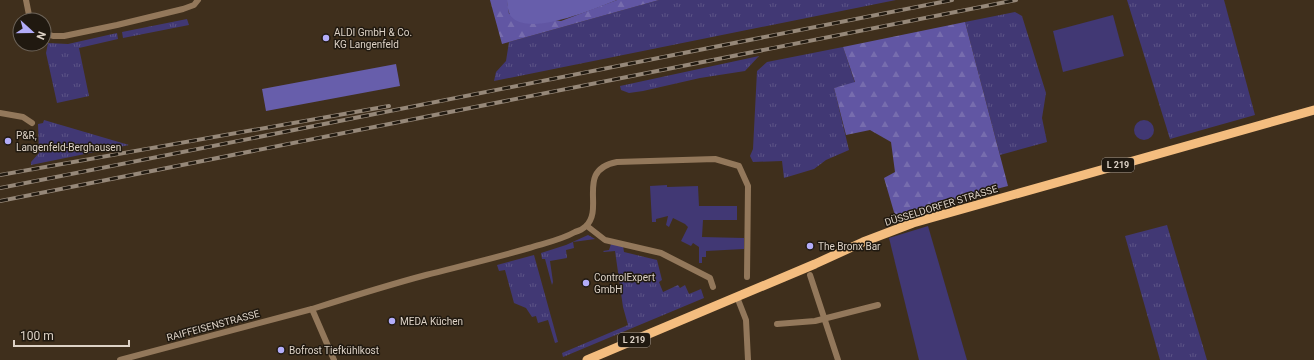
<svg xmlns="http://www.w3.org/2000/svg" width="1314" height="360" font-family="Roboto,sans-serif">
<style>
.grass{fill:url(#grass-tufts)}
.forest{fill:url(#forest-firs)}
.garden{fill:#413874}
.water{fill:#675eab}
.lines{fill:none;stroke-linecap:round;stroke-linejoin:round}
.street{stroke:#93785b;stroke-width:6}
.primary{stroke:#f4bd7f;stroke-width:9}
.rail-casing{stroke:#968879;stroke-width:4}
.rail{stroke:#201910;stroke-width:2.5;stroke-dasharray:8;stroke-linecap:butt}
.poi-dot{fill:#b3adf9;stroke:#201910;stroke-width:1.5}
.labels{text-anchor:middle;stroke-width:3;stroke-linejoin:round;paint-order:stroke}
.shield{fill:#201910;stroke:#a49a8f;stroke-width:1}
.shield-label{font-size:9px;font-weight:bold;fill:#ddd2c6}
.poi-label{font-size:10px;fill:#ddd2c6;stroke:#201910;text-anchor:start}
.street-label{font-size:10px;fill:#ddd2c6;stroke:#201910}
</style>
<defs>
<pattern id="grass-tufts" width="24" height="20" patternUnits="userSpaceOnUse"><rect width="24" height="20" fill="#413874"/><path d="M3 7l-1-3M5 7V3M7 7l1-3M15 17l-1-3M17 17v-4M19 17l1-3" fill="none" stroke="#5c5486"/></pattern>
<pattern id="forest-firs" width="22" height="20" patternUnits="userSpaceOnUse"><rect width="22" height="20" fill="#6156a3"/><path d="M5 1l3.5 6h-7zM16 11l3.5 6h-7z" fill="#776dae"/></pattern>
</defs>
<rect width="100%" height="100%" fill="#3f2f1c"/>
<g class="grass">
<path d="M 659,0 L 896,0 L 494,81 L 496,72 L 506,61 L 509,42 Z"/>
<path d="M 1127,0 L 1224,0 L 1255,115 L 1170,139 Z"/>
<path d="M 1015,12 L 1022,16 L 1046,93 L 1042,118 L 1047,142 L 1000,155 L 965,22 Z"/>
<path d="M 187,19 L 189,25 L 123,38 L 122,32 Z"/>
<path d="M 117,33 L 118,39 L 79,48 L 89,96 L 57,103 L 46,53 L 48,43 L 68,44 Z"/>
<path d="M 843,47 L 855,83 L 834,88 L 849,150 L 826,160 L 814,169 L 784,178 L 782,161 L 753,162 L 750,156 L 753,149 L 757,71 L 767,62 Z"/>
<path d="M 759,56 L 745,71 L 700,78 L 643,91 L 629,93 L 621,90 L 620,86 Z"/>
<path d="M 44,120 L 129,145 L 31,165 L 31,162 L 39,153 L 38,124 L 43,123 Z"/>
<path d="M 1167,225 L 1207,360 L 1160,360 L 1125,236 Z"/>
<path d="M 588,235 L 595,239 L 573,242 L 574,248 L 566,250 L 567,258 L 550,261 L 553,282 L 552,285 L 545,259 L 542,259 L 541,253 L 566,245 Z"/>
<path d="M 611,244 L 623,246 L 624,252 L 657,260 L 662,280 L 659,282 L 663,292 L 678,285 L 680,288 L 685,285 L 689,294 L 701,289 L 704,298 L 563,357 L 562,353 L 628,325 L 623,307 L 615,251 L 604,252 L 603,251 L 609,250 Z"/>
<path d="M 534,255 L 558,342 L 555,343 L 548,320 L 538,323 L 536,316 L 532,317 L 526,308 L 514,303 L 505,270 L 499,271 L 497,265 Z"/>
</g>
<g class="forest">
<path d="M 490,0 L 507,0 L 509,14 L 561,21 L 617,0 L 659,0 L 502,44 Z"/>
<path d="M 965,22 L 1008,186 L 917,209 L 896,219 L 884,178 L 895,172 L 891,142 L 870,130 L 846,135 L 834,88 L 855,82 L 843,47 Z"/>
</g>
<g class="garden">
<path d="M 1113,15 L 1124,56 L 1063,72 L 1053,31 Z"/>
<circle cx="1144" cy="130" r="10"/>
<path d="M 667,185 L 667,187 L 698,186 L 699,206 L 737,206 L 737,220 L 703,220 L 702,237 L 744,238 L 744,249 L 706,251 L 706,257 L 702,257 L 702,263 L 699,263 L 699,247 L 693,243 L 691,246 L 681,241 L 688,227 L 685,224 L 673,218 L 669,227 L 666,225 L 668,216 L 656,219 L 656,222 L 652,222 L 650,186 Z"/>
<path d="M 928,226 L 967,360 L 919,360 L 889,238 Z"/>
</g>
<g class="water">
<path d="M 507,0 L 617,0 C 595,8 527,39 510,15 C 508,11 507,4 507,0 Z"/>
<path d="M 396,64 L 400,86 L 266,111 L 262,89 Z"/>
</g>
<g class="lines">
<g class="street">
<path d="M 26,0 L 30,20"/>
<path d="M 44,33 L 53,36 L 64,36 L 117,25 L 183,9 L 194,5 L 198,0"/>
<path d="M 0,113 L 23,117 L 32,123"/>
<path d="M 587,226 L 605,240 L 661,253 L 710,278 L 713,287"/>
<path d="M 810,275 L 838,360"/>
<path d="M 737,297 L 746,320 L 748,360"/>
<path d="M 312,309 C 350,297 388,285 426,275 C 461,266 495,258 529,248 C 545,243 561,240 575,232 C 579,231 583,229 586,226 C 605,208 575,170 617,162 L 715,159 L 739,166 L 748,186 L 747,277"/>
<path d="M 777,324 L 815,321 L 878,305"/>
<path d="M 120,360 L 312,309 L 334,360"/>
</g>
<path class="primary" d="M 587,360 L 815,264 L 863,242 L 913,223 L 1314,110"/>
<g class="rail-casing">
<g id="rail">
<path d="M 0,175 L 389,106"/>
<path d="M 0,188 L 952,0"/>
<path d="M 0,201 L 1016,0"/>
</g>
</g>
<use href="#rail" class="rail"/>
</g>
<g class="poi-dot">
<circle cx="326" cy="38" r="4"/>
<circle cx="8" cy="141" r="4"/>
<circle cx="810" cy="246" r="4"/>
<circle cx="586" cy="283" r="4"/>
<circle cx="392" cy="321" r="4"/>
<circle cx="281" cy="350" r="4"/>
</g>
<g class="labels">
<g class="shield">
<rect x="1102" y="158" width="32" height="14" rx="3"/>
<rect x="618" y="333" width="32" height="14" rx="3"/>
</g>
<g class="shield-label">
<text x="1118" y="168">L 219</text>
<text x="634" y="343">L 219</text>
</g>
<g class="poi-label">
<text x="334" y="36">ALDI GmbH &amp; Co.<tspan x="334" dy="12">KG Langenfeld</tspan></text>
<text x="16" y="139">P&amp;R,<tspan x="16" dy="12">Langenfeld-Berghausen</tspan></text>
<text x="818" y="250">The Bronx Bar</text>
<text x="594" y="281">ControlExpert<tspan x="594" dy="12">GmbH</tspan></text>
<text x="400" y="325">MEDA Küchen</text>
<text x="289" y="354">Bofrost Tiefkühlkost</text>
</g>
<g class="street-label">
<text transform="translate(941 205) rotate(-17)" y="4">DÜSSELDORFER STRASSE</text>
<text transform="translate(213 325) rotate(-15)" y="4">RAIFFEISENSTRASSE</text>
</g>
</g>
<g transform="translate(32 32) rotate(111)"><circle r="19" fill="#201910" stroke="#6c6359"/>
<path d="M0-3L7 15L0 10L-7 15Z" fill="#b3adf9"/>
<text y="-6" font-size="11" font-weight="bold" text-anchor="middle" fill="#ddd2c6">N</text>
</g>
<path d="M14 340v6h115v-6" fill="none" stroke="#ddd2c6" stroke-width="2"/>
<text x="20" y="340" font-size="12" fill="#ddd2c6" stroke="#201910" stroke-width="3" paint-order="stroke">100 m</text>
</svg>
